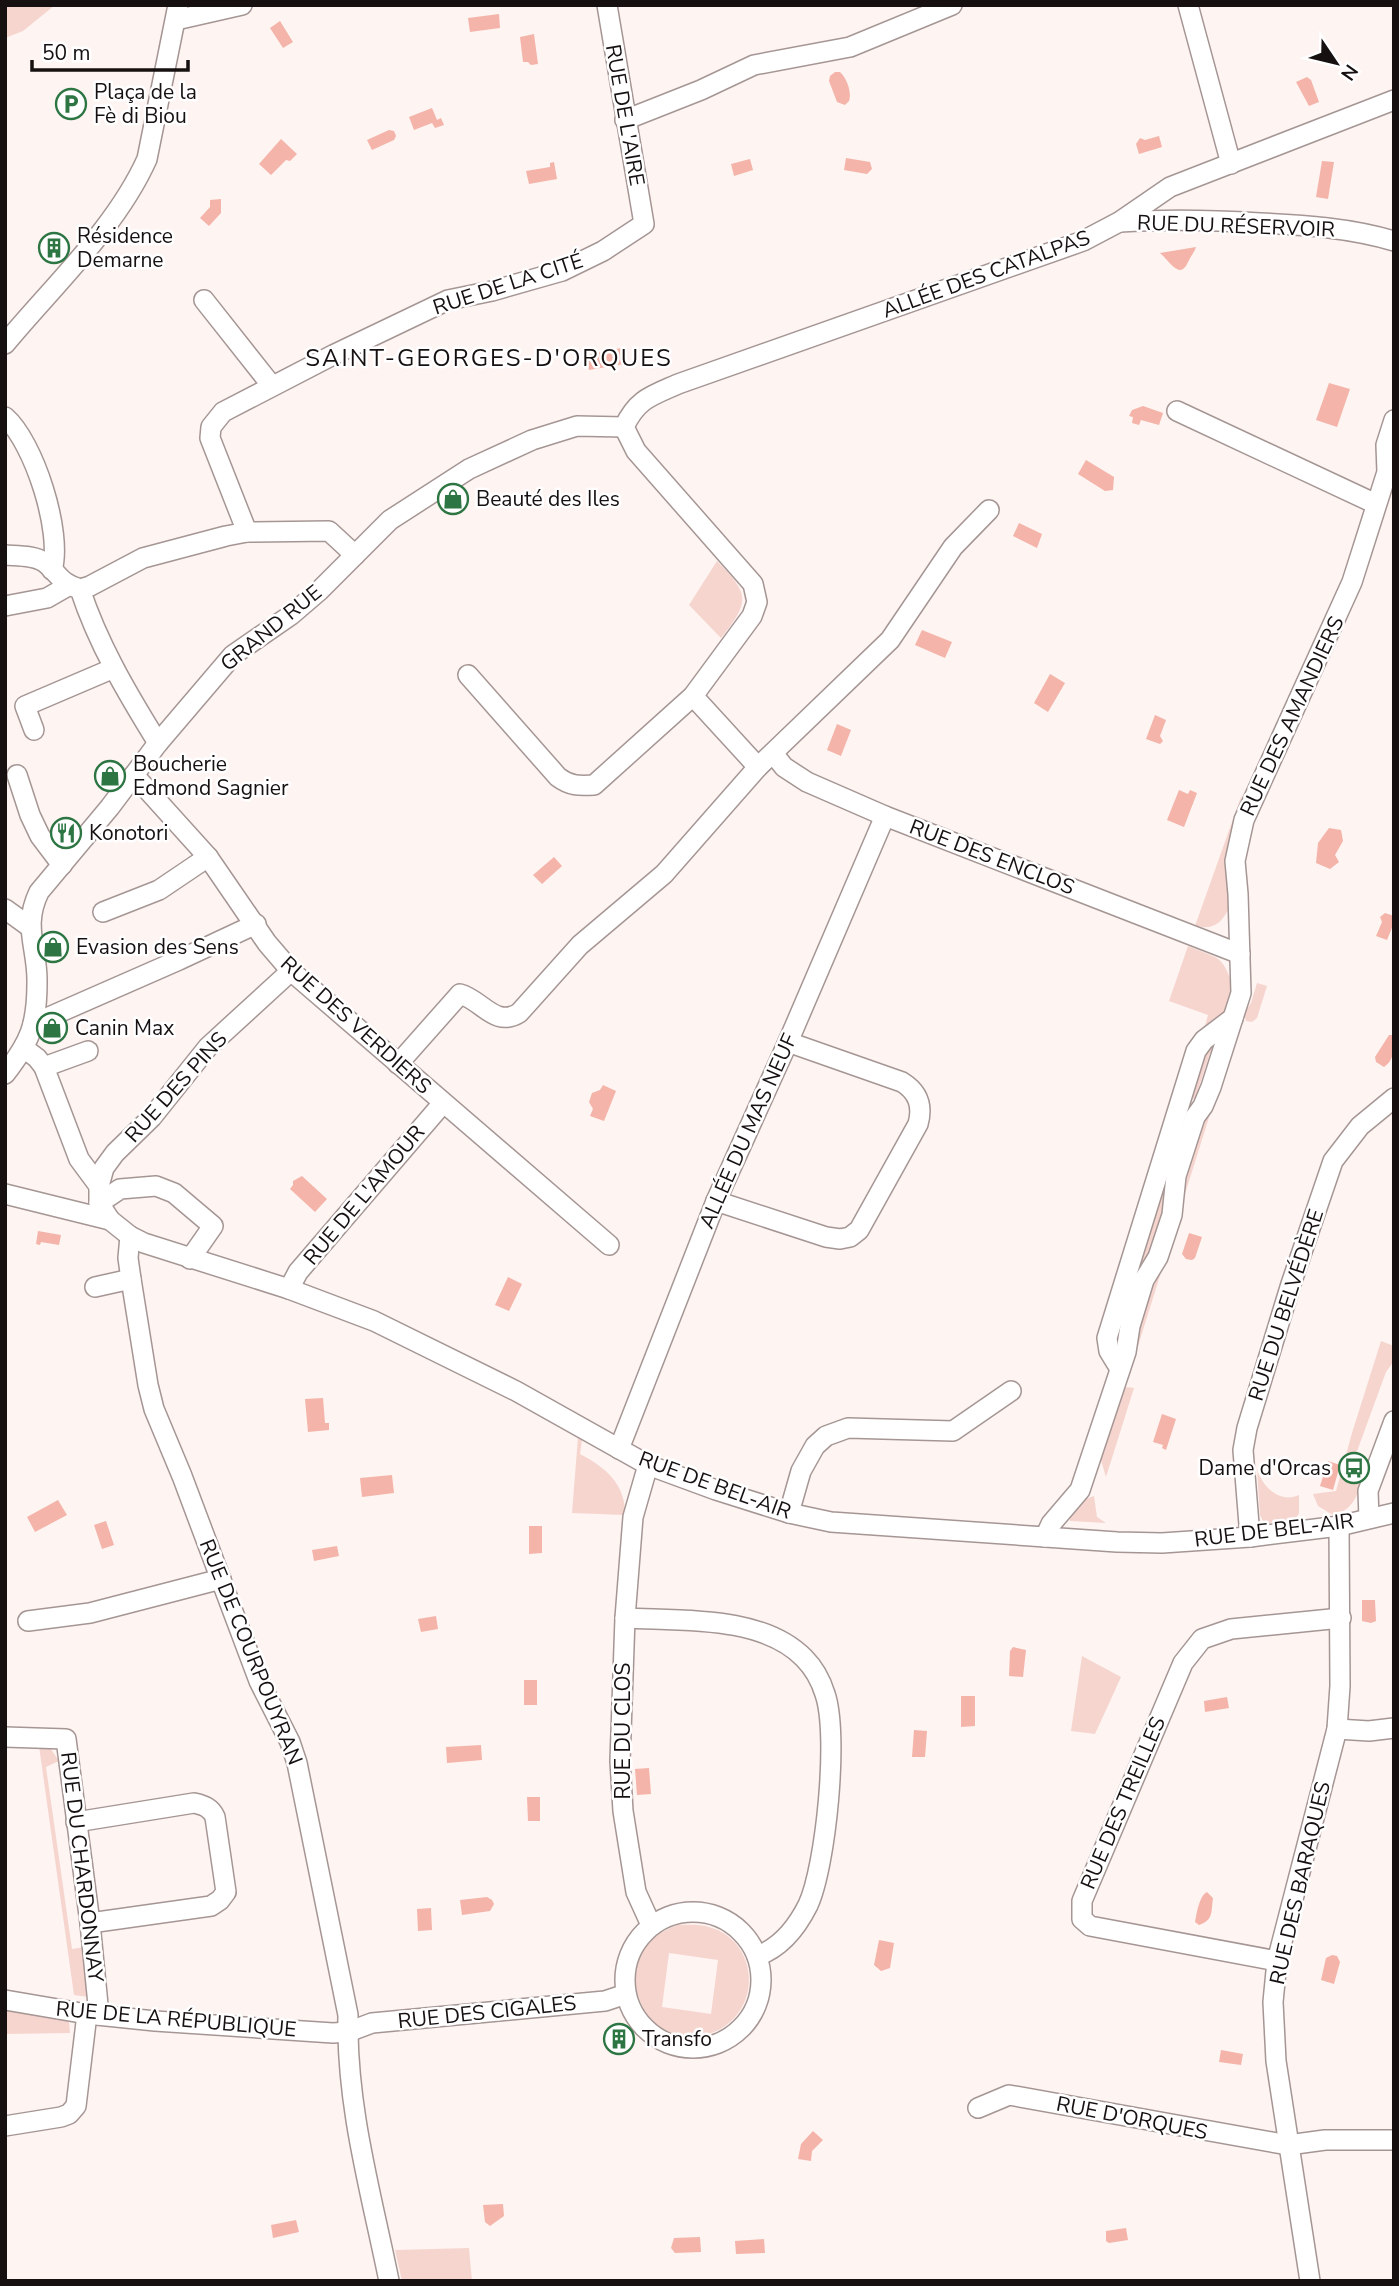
<svg xmlns="http://www.w3.org/2000/svg" width="1399" height="2286" font-family="'Nunito Sans',sans-serif">
<style>
.green{fill:#f6d5cf;fill-rule:evenodd}
.water{fill:#f4b4a9}
.lines{fill:none;stroke-linecap:round;stroke-linejoin:round}
.street-casing{stroke:#a59694;stroke-width:22}
.street{stroke:#fff;stroke-width:19}
.labels{text-anchor:middle;stroke-width:5;stroke-linejoin:round;paint-order:stroke}
.poi-label{font-size:21px;fill:#161110;stroke:#fff;text-anchor:start}
.street-label{font-size:21px;fill:#161110;stroke:#fff}
.quarter-label{font-size:24px;letter-spacing:2px;fill:#161110;stroke:#fff}
</style>
<rect width="100%" height="100%" fill="#fef4f2"/>
<g class="green">
<path d="M 5,5 L 55,5 L 23,31 L 5,38 Z"/>
<path d="M 717,561 C 750,595 750,601 721,638 L 689,605 Z"/>
<path d="M 1242,794 L 1234,834 L 1229,908 C 1221,924 1213,930 1195,926 Z"/>
<path d="M 1188,946 C 1197,950 1206,953 1215,957 C 1229,964 1237,994 1230,1008 C 1226,1016 1212,1024 1204,1030 L 1208,1015 L 1169,1001 Z"/>
<path d="M 1257,983 L 1267,986 L 1257,1018 L 1252,1022 L 1246,1021 L 1244,1013 L 1251,1003 Z"/>
<path d="M 1219,1043 L 1217,1051 L 1210,1053 L 1195,1099 L 1190,1098 L 1206,1049 Z"/>
<path d="M 1187,1105 L 1192,1106 L 1163,1201 L 1166,1218 L 1154,1254 L 1146,1258 L 1140,1275 L 1136,1274 Z"/>
<path d="M 1211,1111 L 1184,1197 L 1183,1175 L 1200,1118 Z"/>
<path d="M 1163,1266 L 1138,1346 C 1134,1316 1144,1288 1163,1266 Z"/>
<path d="M 1381,1341 L 1394,1346 L 1394,1361 L 1386,1372 L 1349,1473 L 1364,1479 C 1357,1496 1352,1511 1333,1515 L 1318,1506 L 1313,1494 L 1336,1491 L 1352,1433 Z"/>
<path d="M 1127,1387 L 1134,1388 L 1106,1477 L 1100,1457 L 1121,1391 Z"/>
<path d="M 578,1437 L 582,1440 L 580,1454 C 605,1467 626,1484 625,1515 L 572,1513 Z"/>
<path d="M 1257,1469 C 1262,1486 1279,1504 1299,1495 L 1299,1513 L 1296,1519 L 1269,1523 L 1263,1521 L 1260,1515 Z"/>
<path d="M 1094,1496 L 1097,1517 L 1106,1523 L 1070,1521 C 1069,1509 1083,1499 1094,1496 Z"/>
<path d="M 1082,1656 L 1121,1677 L 1095,1734 L 1071,1731 Z"/>
<path d="M 39,1746 L 50,1748 L 59,1761 L 46,1767 L 72,1949 L 85,1947 L 89,1997 L 74,1995 Z"/>
<path d="M 677,1925 C 687,1925 699,1924 709,1927 C 740,1935 756,1968 746,1998 C 741,2013 729,2026 714,2032 C 651,2060 606,1970 658,1935 C 663,1931 671,1928 677,1925 ZM 669,1953 L 718,1960 L 711,2014 L 662,2007 Z"/>
<path d="M 5,2010 L 66,2019 L 69,2022 L 70,2033 L 5,2034 Z"/>
<path d="M 469,2248 L 472,2281 L 402,2281 L 395,2250 Z"/>
</g>
<g class="water">
<path d="M 499,14 L 500,28 L 470,32 L 468,18 Z"/>
<path d="M 280,21 L 293,42 L 283,48 L 270,28 Z"/>
<path d="M 534,34 L 538,64 L 531,65 L 528,62 L 523,62 L 520,37 Z"/>
<path d="M 835,72 L 840,72 C 847,78 852,93 849,101 L 845,105 L 837,102 L 829,81 L 830,76 Z"/>
<path d="M 1307,77 L 1311,80 L 1319,102 L 1309,106 L 1296,82 Z"/>
<path d="M 432,108 L 437,120 L 441,118 L 444,125 L 435,128 L 432,123 L 414,130 L 409,117 Z"/>
<path d="M 389,130 L 394,131 L 396,136 L 394,140 L 372,150 L 367,140 Z"/>
<path d="M 1159,136 L 1162,147 L 1139,154 L 1136,144 L 1140,138 L 1145,140 Z"/>
<path d="M 281,139 L 297,154 L 290,161 L 286,160 L 271,175 L 259,164 Z"/>
<path d="M 846,158 L 870,162 L 872,169 L 867,174 L 844,170 Z"/>
<path d="M 750,159 L 753,170 L 734,176 L 731,164 Z"/>
<path d="M 1322,161 L 1334,162 L 1328,199 L 1316,197 Z"/>
<path d="M 554,162 L 557,179 L 529,184 L 526,171 L 550,167 L 550,163 Z"/>
<path d="M 221,199 L 221,213 L 209,226 L 200,218 L 210,207 L 210,200 Z"/>
<path d="M 1196,247 C 1195,251 1191,256 1188,262 C 1180,280 1171,263 1160,253 Z"/>
<path d="M 621,348 L 624,364 L 589,370 L 586,355 Z"/>
<path d="M 1329,383 L 1350,389 L 1337,427 L 1316,420 Z"/>
<path d="M 1143,406 L 1163,413 L 1159,425 L 1141,420 L 1139,425 L 1132,423 L 1133,417 L 1129,416 L 1132,410 Z"/>
<path d="M 1086,460 L 1114,477 L 1113,490 L 1105,491 L 1078,474 Z"/>
<path d="M 1019,523 L 1042,534 L 1037,548 L 1013,536 Z"/>
<path d="M 922,630 L 952,642 L 945,658 L 915,645 Z"/>
<path d="M 1050,674 L 1065,683 L 1048,712 L 1034,703 Z"/>
<path d="M 1155,715 L 1166,720 L 1160,736 L 1163,741 L 1160,744 L 1146,739 Z"/>
<path d="M 837,724 L 851,730 L 841,756 L 827,750 Z"/>
<path d="M 1179,790 L 1188,794 L 1190,790 L 1197,793 L 1184,827 L 1167,820 Z"/>
<path d="M 1329,828 L 1341,830 L 1343,841 L 1335,855 L 1339,862 L 1330,869 L 1316,863 L 1318,843 Z"/>
<path d="M 554,857 L 562,866 L 542,884 L 533,875 Z"/>
<path d="M 1385,913 L 1394,916 L 1394,923 L 1387,940 L 1376,936 L 1382,922 L 1380,917 Z"/>
<path d="M 1389,1035 L 1394,1035 C 1394,1047 1395,1060 1384,1067 L 1376,1062 L 1375,1057 Z"/>
<path d="M 603,1085 L 616,1091 L 604,1121 L 590,1116 L 593,1109 L 589,1102 L 592,1093 L 600,1090 Z"/>
<path d="M 302,1176 L 327,1199 L 315,1212 L 290,1189 L 293,1185 L 293,1181 Z"/>
<path d="M 38,1231 L 61,1235 L 59,1245 L 41,1242 L 40,1245 L 36,1244 Z"/>
<path d="M 1189,1233 L 1202,1237 L 1195,1258 L 1192,1260 L 1186,1259 L 1182,1254 Z"/>
<path d="M 508,1277 L 522,1284 L 509,1311 L 495,1305 Z"/>
<path d="M 323,1398 L 325,1423 L 329,1423 L 329,1430 L 308,1432 L 305,1399 Z"/>
<path d="M 1162,1414 L 1176,1419 L 1166,1450 L 1162,1448 L 1163,1445 L 1153,1442 Z"/>
<path d="M 1328,1461 L 1340,1465 L 1333,1490 L 1320,1486 Z"/>
<path d="M 392,1475 L 394,1493 L 362,1497 L 360,1478 Z"/>
<path d="M 58,1500 L 67,1515 L 35,1532 L 27,1517 Z"/>
<path d="M 106,1521 L 114,1545 L 102,1549 L 94,1525 Z"/>
<path d="M 529,1526 L 542,1526 L 542,1553 L 529,1554 Z"/>
<path d="M 337,1546 L 339,1556 L 314,1561 L 312,1550 Z"/>
<path d="M 1362,1600 L 1375,1600 L 1376,1621 L 1371,1623 L 1362,1621 Z"/>
<path d="M 436,1616 L 438,1629 L 421,1632 L 418,1619 Z"/>
<path d="M 1013,1647 L 1026,1650 L 1023,1677 L 1009,1676 L 1010,1651 Z"/>
<rect x="524" y="1680" width="13" height="25"/>
<path d="M 961,1696 L 975,1696 L 975,1726 L 961,1727 Z"/>
<path d="M 1227,1697 L 1229,1708 L 1205,1712 L 1204,1701 Z"/>
<path d="M 914,1730 L 927,1731 L 925,1757 L 912,1757 Z"/>
<path d="M 481,1745 L 482,1760 L 447,1763 L 446,1747 Z"/>
<path d="M 649,1768 L 651,1794 L 637,1795 L 635,1769 Z"/>
<path d="M 527,1797 L 540,1797 L 540,1821 L 528,1821 Z"/>
<path d="M 1207,1892 L 1213,1898 C 1211,1911 1214,1920 1199,1925 L 1195,1922 C 1197,1913 1199,1896 1207,1892 Z"/>
<path d="M 487,1897 L 492,1900 L 494,1904 L 490,1911 L 462,1915 L 460,1900 Z"/>
<path d="M 431,1908 L 432,1930 L 418,1931 L 417,1909 Z"/>
<path d="M 879,1940 L 894,1943 L 890,1968 L 881,1971 L 874,1965 Z"/>
<path d="M 1332,1955 L 1337,1956 L 1340,1962 L 1334,1984 L 1321,1980 L 1326,1958 Z"/>
<path d="M 1221,2050 L 1243,2054 L 1241,2065 L 1219,2062 Z"/>
<path d="M 813,2131 L 823,2140 L 812,2151 L 811,2161 L 798,2159 L 801,2144 Z"/>
<path d="M 503,2204 L 504,2216 L 490,2226 L 485,2222 L 483,2205 Z"/>
<path d="M 296,2220 L 299,2232 L 273,2238 L 271,2225 Z"/>
<path d="M 1126,2228 L 1128,2240 L 1109,2243 L 1106,2241 L 1106,2231 Z"/>
<path d="M 700,2237 L 701,2252 L 675,2253 L 671,2248 L 674,2238 Z"/>
<path d="M 764,2239 L 765,2253 L 736,2254 L 735,2241 Z"/>
</g>
<g class="lines">
<g class="street-casing">
<g id="street">
<path d="M 1188,5 L 1231,164"/>
<path d="M 176,20 L 242,5"/>
<path d="M 625,120 L 701,90 L 754,65 L 850,47 L 952,5"/>
<path d="M 1120,222 C 1167,219 1213,220 1260,223 C 1305,225 1350,228 1394,241"/>
<path d="M 204,300 L 272,386"/>
<path d="M 5,344 C 53,286 116,228 147,159 L 178,5"/>
<path d="M 1177,411 L 1376,504"/>
<path d="M 5,417 C 34,442 63,533 52,570"/>
<path d="M 624,427 C 637,399 651,396 678,384 L 1083,241 L 1119,222 L 1170,187 L 1394,100"/>
<path d="M 247,532 L 210,438 L 211,427 L 223,412 L 333,355 L 448,300 L 492,291 L 562,271 L 603,251 L 644,224 L 607,5"/>
<path d="M 5,555 C 17,556 34,555 44,562 C 59,573 59,583 80,589 C 98,644 127,693 158,743"/>
<path d="M 80,589 L 90,586 L 143,558 L 226,536 L 247,532 L 329,531 L 355,555"/>
<path d="M 5,606 L 47,598 L 68,586"/>
<path d="M 468,675 L 558,777 C 570,786 579,786 594,785 L 693,696 L 752,616 L 757,602 L 753,584 L 636,451 L 624,427"/>
<path d="M 693,696 L 758,767"/>
<path d="M 34,730 L 25,706 L 114,668"/>
<path d="M 773,753 L 784,767 L 807,782 L 885,816 L 1240,954"/>
<path d="M 17,775 L 30,815 L 40,836 L 62,865"/>
<path d="M 134,775 L 208,857 L 267,943 L 291,971 L 609,1245"/>
<path d="M 5,909 L 30,927"/>
<path d="M 103,912 L 159,890 L 208,857"/>
<path d="M 33,1024 L 179,960 L 256,924"/>
<path d="M 25,1049 L 37,1058 L 44,1067 L 79,1159 L 99,1186"/>
<path d="M 398,1064 L 460,994 C 482,1000 495,1028 519,1013 L 580,945 L 664,874 L 758,767 L 890,640 L 953,547 L 989,510"/>
<path d="M 44,1067 L 88,1051"/>
<path d="M 5,1074 C 30,1042 37,1025 37,983 C 38,948 22,927 39,892 L 110,807 L 158,743 L 233,655 L 291,615 L 319,591 L 390,520 L 469,469 L 532,440 L 577,426 L 624,427"/>
<path d="M 5,1194 L 110,1220 L 130,1236 L 144,1243 L 289,1289 L 374,1321 L 516,1391 L 648,1465 L 716,1490 L 789,1513 L 831,1522 L 1117,1542 L 1162,1543 L 1250,1537 L 1339,1526 L 1394,1513"/>
<path d="M 716,1201 L 826,1237 L 840,1239 L 850,1237 L 859,1230 L 918,1124 C 923,1106 918,1092 902,1082 L 788,1042"/>
<path d="M 99,1203 L 120,1189 L 156,1186 L 174,1193 L 213,1226 L 190,1259"/>
<path d="M 110,1220 L 99,1203 L 99,1186 L 104,1168 L 115,1153 L 152,1117 L 208,1047 L 291,971"/>
<path d="M 130,1236 L 128,1258 L 131,1279 L 148,1385 L 154,1409 L 182,1476 L 259,1681 L 290,1742 L 297,1763 L 348,2015 C 346,2106 371,2192 389,2281"/>
<path d="M 95,1287 L 131,1279"/>
<path d="M 289,1289 L 298,1272 L 443,1103"/>
<path d="M 1120,1369 L 1109,1351 L 1107,1338 L 1196,1051 L 1204,1040 L 1233,1018"/>
<path d="M 619,1449 L 716,1201 L 788,1042 L 885,816"/>
<path d="M 648,1465 L 633,1517 L 625,1618 L 620,1761 L 623,1811 L 636,1892 L 651,1925"/>
<path d="M 789,1513 L 801,1471 L 815,1446 L 826,1436 L 848,1428 L 953,1431 L 1011,1391"/>
<path d="M 1369,1518 L 1368,1491 L 1394,1421"/>
<path d="M 1045,1537 L 1051,1524 L 1080,1490 L 1126,1352 L 1130,1326 L 1144,1280 L 1158,1257 L 1172,1215 L 1176,1176 L 1195,1117 L 1203,1106 L 1211,1087 L 1241,993 L 1238,894 L 1235,861 L 1244,820 L 1352,582 L 1387,472 L 1386,445 L 1394,420"/>
<path d="M 1250,1537 L 1243,1450 L 1247,1428 L 1291,1284 L 1333,1161 L 1360,1126 L 1394,1098"/>
<path d="M 625,1618 C 680,1621 762,1615 804,1658 C 813,1667 821,1681 825,1694 C 839,1734 826,1866 808,1905 C 797,1927 780,1948 757,1956"/>
<path d="M 28,1621 L 90,1613 L 221,1579"/>
<path d="M 1337,1729 L 1369,1731 L 1394,1728"/>
<path d="M 5,1737 L 66,1739 L 90,1923 L 99,2015"/>
<path d="M 76,1822 L 194,1803 C 204,1805 211,1808 215,1817 L 226,1892 L 220,1900 L 211,1906 L 90,1923"/>
<circle cx="693" cy="1980" r="68"/>
<path d="M 1277,1961 L 1090,1926 L 1082,1919 L 1082,1901 L 1183,1663 L 1202,1639 L 1231,1629 L 1341,1618"/>
<path d="M 5,2000 L 87,2014 L 155,2021 L 333,2033 L 348,2032 L 372,2023 L 605,2001 L 626,1994"/>
<path d="M 978,2108 L 1009,2095 L 1288,2145 L 1325,2140 L 1394,2140"/>
<path d="M 5,2126 L 61,2117 L 69,2114 L 76,2106 L 87,2014"/>
<path d="M 1310,2281 L 1276,2061 L 1273,2002 L 1277,1961 L 1337,1729 L 1340,1686 L 1339,1526"/>
</g>
</g>
<use href="#street" class="street"/>
</g>
<defs>
<g id="parking-ring" transform="scale(1.575)"><circle r="9.5" fill="#fff" stroke="#2d7643" stroke-width="1.5"/><path d="M-3.5-5.5H1a3.5 3.5 0 0 1 0 7H-1V5.5H-3.5ZM-1-3.4V-.6H.8a1.4 1.4 0 0 0 0-2.8Z" fill="#2d7643"/></g>
<g id="building-ring" transform="scale(1.575)"><circle r="9.5" fill="#fff" stroke="#2d7643" stroke-width="1.5"/><path d="M-4-6H4V6H1V3H-1V6H-4ZM-2.5-4.3h1.7v1.8h-1.7ZM.8-4.3h1.7v1.8H.8ZM-2.5-1h1.7V.8h-1.7ZM.8-1h1.7V.8H.8Z" fill="#2d7643"/></g>
<g id="shop-ring" transform="scale(1.575)"><circle r="9.5" fill="#fff" stroke="#2d7643" stroke-width="1.5"/><path d="M-5-2.5h2.3a2.7 3.5 0 0 1 5.4 0H5L5.5 6h-11ZM-1.5-2.5h3a1.5 2.3 0 0 0-3 0Z" fill="#2d7643"/></g>
<g id="restaurant-ring" transform="scale(1.575)"><circle r="9.5" fill="#fff" stroke="#2d7643" stroke-width="1.5"/><path d="M-5-6h1v4h1v-4h1v4h1v-4h1v5L-1.5 .5V6h-2V.5L-5-1ZM5-6V6H3V1.5H1.5Q1.5-4 5-6Z" fill="#2d7643"/></g>
<g id="bus-ring" transform="scale(1.575)"><circle r="9.5" fill="#fff" stroke="#2d7643" stroke-width="1.5"/><path d="M-5-6H5V4H4V6H2V4H-2V6H-4V4H-5ZM-3.5-4V0h7V-4ZM-3.5 1.2v1.5H-2V1.2ZM2 1.2v1.5H3.5V1.2Z" fill="#2d7643"/></g>
</defs>
<g fill-rule="evenodd">
<use href="#parking-ring" x="71" y="104"/>
<use href="#building-ring" x="54" y="248"/>
<use href="#shop-ring" x="453" y="499"/>
<use href="#shop-ring" x="110" y="776"/>
<use href="#restaurant-ring" x="66" y="833"/>
<use href="#shop-ring" x="53" y="947"/>
<use href="#shop-ring" x="52" y="1028"/>
<use href="#bus-ring" x="1354" y="1468"/>
<use href="#building-ring" x="619" y="2039"/>
</g>
<g class="labels">
<g class="poi-label">
<text x="94" y="99">Plaça de la<tspan x="94" dy="24">Fè di Biou</tspan></text>
<text x="77" y="243">Résidence<tspan x="77" dy="24">Demarne</tspan></text>
<text x="476" y="506">Beauté des Iles</text>
<text x="133" y="771">Boucherie<tspan x="133" dy="24">Edmond Sagnier</tspan></text>
<text x="89" y="840">Konotori</text>
<text x="76" y="954">Evasion des Sens</text>
<text x="75" y="1035">Canin Max</text>
<text x="1331" y="1475" text-anchor="end">Dame d'Orcas</text>
<text x="642" y="2046">Transfo</text>
</g>
<g class="street-label">
<text transform="translate(625 115) rotate(80)" y="7">RUE DE L'AIRE</text>
<text transform="translate(1236 226) rotate(2)" y="7">RUE DU RÉSERVOIR</text>
<text transform="translate(986 274) rotate(-20)" y="7">ALLÉE DES CATALPAS</text>
<text transform="translate(508 284) rotate(-18)" y="7">RUE DE LA CITÉ</text>
<text transform="translate(271 628) rotate(-39)" y="7">GRAND RUE</text>
<text transform="translate(1292 716) rotate(-65)" y="7">RUE DES AMANDIERS</text>
<text transform="translate(992 857) rotate(21)" y="7">RUE DES ENCLOS</text>
<text transform="translate(356 1025) rotate(42)" y="7">RUE DES VERDIERS</text>
<text transform="translate(176 1087) rotate(-48)" y="7">RUE DES PINS</text>
<text transform="translate(748 1131) rotate(-66)" y="7">ALLÉE DU MAS NEUF</text>
<text transform="translate(364 1195) rotate(-50)" y="7">RUE DE L'AMOUR</text>
<text transform="translate(1286 1305) rotate(-72)" y="7">RUE DU BELVÉDÈRE</text>
<text transform="translate(715 1485) rotate(20)" y="7">RUE DE BEL-AIR</text>
<text transform="translate(1274 1530) rotate(-7)" y="7">RUE DE BEL-AIR</text>
<text transform="translate(251 1652) rotate(68)" y="7">RUE DE COURPOUYRAN</text>
<text transform="translate(623 1731) rotate(-90)" y="7">RUE DU CLOS</text>
<text transform="translate(1123 1803) rotate(-67)" y="7">RUE DES TREILLES</text>
<text transform="translate(82 1867) rotate(83)" y="7">RUE DU CHARDONNAY</text>
<text transform="translate(1300 1883) rotate(-77)" y="7">RUE DES BARAQUES</text>
<text transform="translate(487 2012) rotate(-6)" y="7">RUE DES CIGALES</text>
<text transform="translate(176 2019) rotate(5)" y="7">RUE DE LA RÉPUBLIQUE</text>
<text transform="translate(1132 2118) rotate(11)" y="7">RUE D'ORQUES</text>
</g>
<g class="quarter-label">
<text x="489" y="366">SAINT-GEORGES-D'ORQUES</text>
</g>
</g>
<rect width="1399" height="2286" fill="none" stroke="#161110" stroke-width="14"/>
<g transform="translate(1336 63) rotate(125)" stroke="#ffffff" stroke-width="5" paint-order="stroke">
<path d="M0-5L12 26L0 18L-12 26Z" fill="#161110"/>
<text y="-10" font-size="19" font-weight="bold" text-anchor="middle" fill="#161110">N</text>
</g>
<path d="M32 60v10h156v-10" fill="none" stroke="#161110" stroke-width="3.5"/>
<text x="42" y="60" font-size="21" fill="#161110" stroke="#ffffff" stroke-width="5" paint-order="stroke">50 m</text>
</svg>
